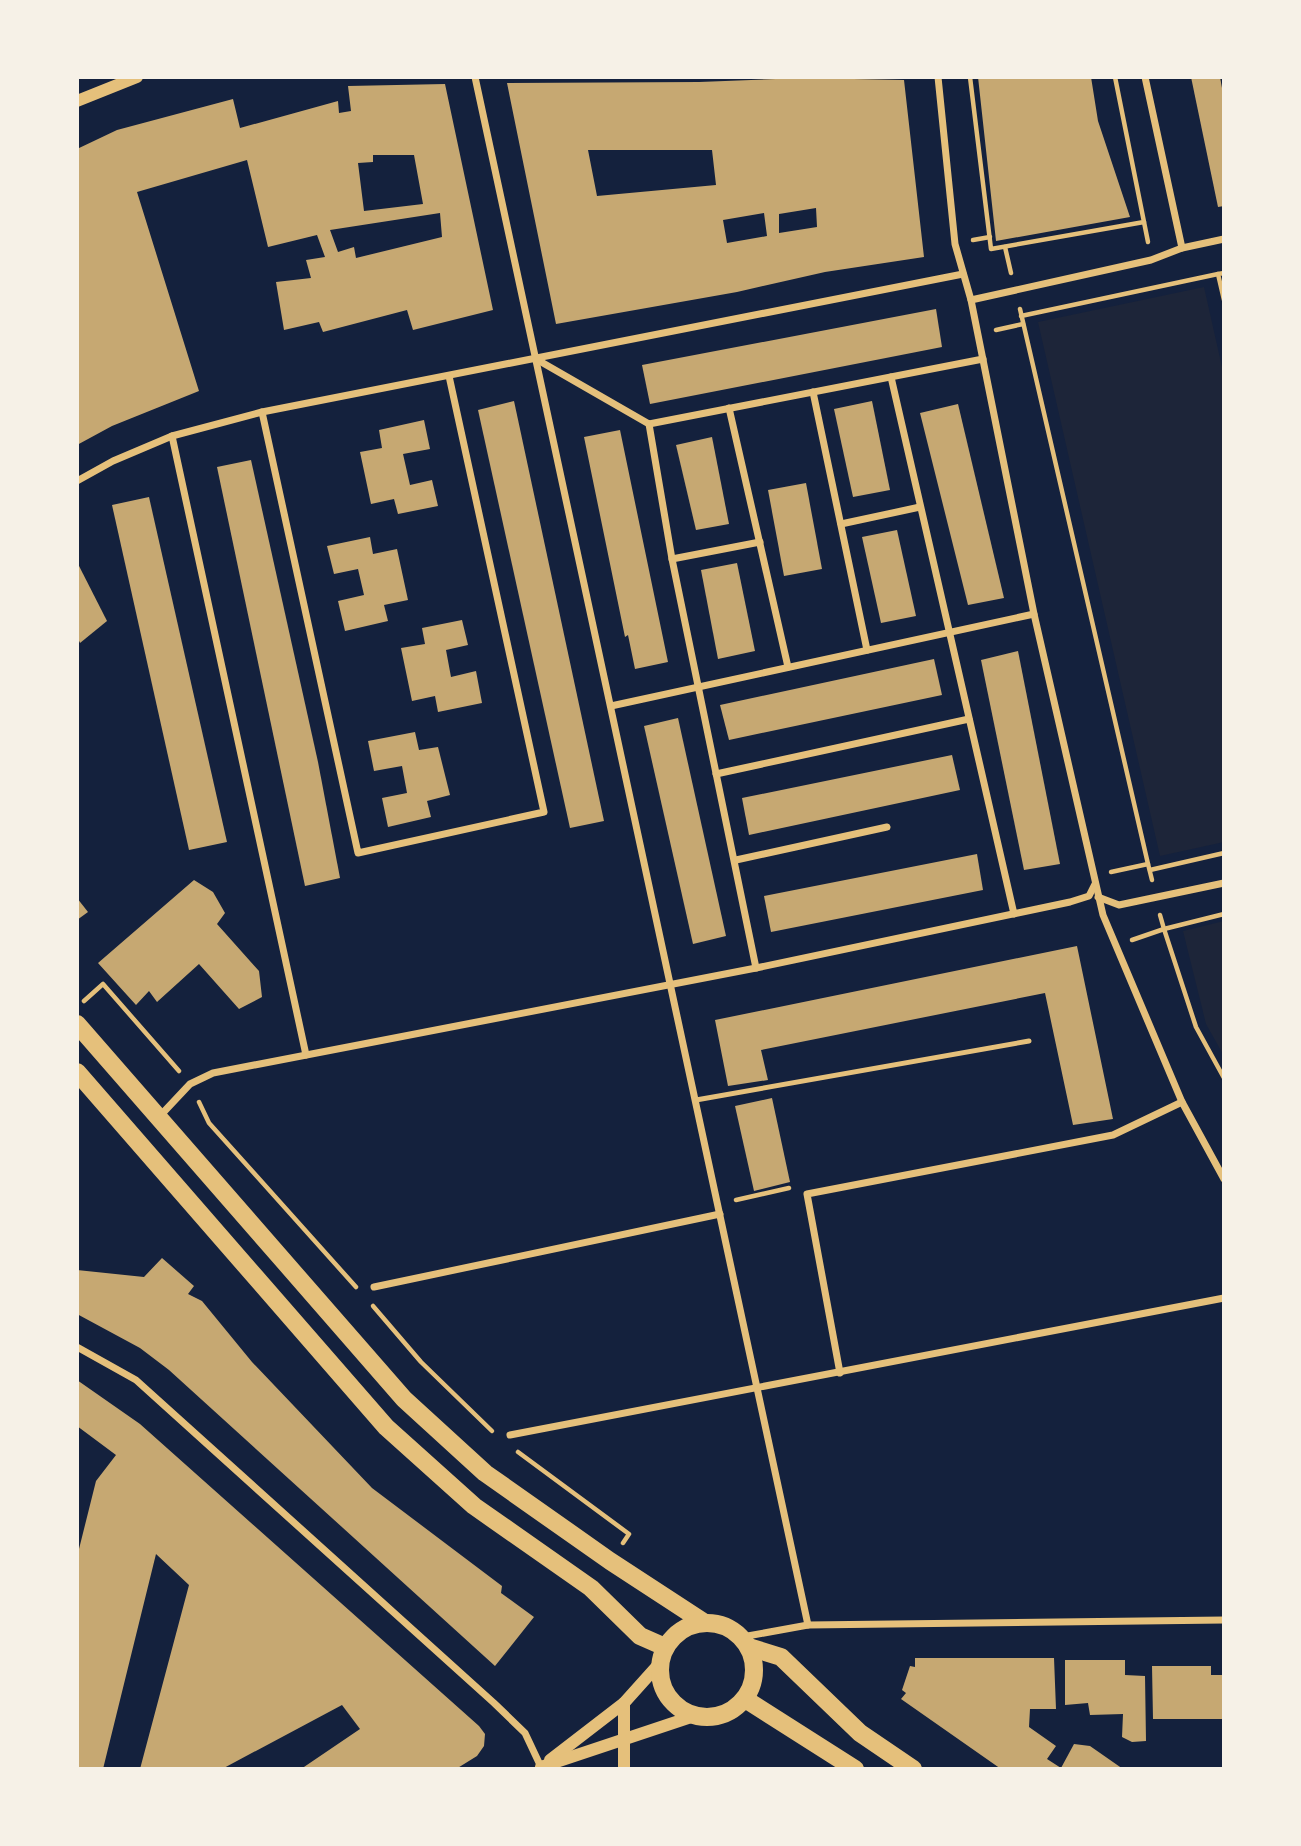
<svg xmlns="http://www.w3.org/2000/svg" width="1301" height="1846" font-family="'Varela Round',sans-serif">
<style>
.green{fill:#1d2539}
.building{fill:#c6a872;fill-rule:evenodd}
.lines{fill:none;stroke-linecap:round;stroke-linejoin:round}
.path{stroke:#e5c07b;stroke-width:4.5}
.service{stroke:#e5c07b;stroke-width:5}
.minor{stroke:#e5c07b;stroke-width:7}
.tertiary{stroke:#e5c07b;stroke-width:12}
.primary{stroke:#e5c07b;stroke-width:18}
</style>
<rect width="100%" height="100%" fill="#14213d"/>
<g class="green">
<path d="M 1204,287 L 1224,376 L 1224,842 L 1160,856 L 1038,322 Z"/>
<path d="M 1224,921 L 1224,1056 L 1206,1024 L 1183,931 Z"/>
</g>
<g class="building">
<path d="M 978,77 L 1091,77 L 1098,121 L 1130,217 L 996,241 Z"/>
<path d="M 1191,77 L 1220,77 L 1224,99 L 1224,206 L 1218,207 Z"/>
<path d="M 803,78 L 904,80 L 924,257 L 825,272 L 737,292 L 556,324 L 507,83 L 699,82 ZM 588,150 L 712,150 L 716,185 L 597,196 ZM 816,208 L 817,227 L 779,233 L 779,214 ZM 764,213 L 767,236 L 727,243 L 723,220 Z"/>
<path d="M 445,84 L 493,310 L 413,330 L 407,310 L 323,332 L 319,322 L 284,330 L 276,282 L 311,278 L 306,260 L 325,257 L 317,235 L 268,247 L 247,160 L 137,192 L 199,391 L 112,426 L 77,445 L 77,149 L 117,130 L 233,99 L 240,128 L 338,101 L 339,113 L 351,111 L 348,86 ZM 373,155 L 414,155 L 423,204 L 364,211 L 358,163 L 373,162 ZM 440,213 L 442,237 L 356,258 L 354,247 L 338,252 L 330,230 Z"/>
<path d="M 936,309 L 942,347 L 650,404 L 642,365 Z"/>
<path d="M 514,401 L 604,821 L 570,828 L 478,410 Z"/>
<path d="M 872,401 L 890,490 L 853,497 L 834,409 Z"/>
<path d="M 958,404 L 1004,598 L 968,605 L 920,413 Z"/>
<path d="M 424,420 L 430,449 L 403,454 L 410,485 L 432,480 L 438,506 L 398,514 L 394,499 L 371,504 L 360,452 L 382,448 L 379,430 Z"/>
<path d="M 620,430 L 668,662 L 635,669 L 628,635 L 625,637 L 584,437 Z"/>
<path d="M 712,437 L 729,524 L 696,530 L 676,445 Z"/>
<path d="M 251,460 L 318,762 L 340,878 L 305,886 L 217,467 Z"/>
<path d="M 806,483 L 822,569 L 784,576 L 768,490 Z"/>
<path d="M 149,497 L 227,842 L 189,850 L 112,505 Z"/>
<path d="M 897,530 L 916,616 L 881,623 L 862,537 Z"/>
<path d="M 370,537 L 373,554 L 397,549 L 408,600 L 384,605 L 388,621 L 345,631 L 338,601 L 364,595 L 358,569 L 334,574 L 327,546 Z"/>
<path d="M 77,562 L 107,621 L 80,643 L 77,636 Z"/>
<path d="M 737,563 L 755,651 L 718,659 L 701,570 Z"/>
<path d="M 462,620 L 468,645 L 446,650 L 451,677 L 476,671 L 482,703 L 438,712 L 435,696 L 412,701 L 401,648 L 425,644 L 422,628 Z"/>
<path d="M 1018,651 L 1060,864 L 1024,870 L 981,660 Z"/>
<path d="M 934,659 L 942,695 L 729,740 L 720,705 Z"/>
<path d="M 678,718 L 726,936 L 693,944 L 644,726 Z"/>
<path d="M 415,732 L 419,750 L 438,747 L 450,795 L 427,801 L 431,817 L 388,827 L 382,798 L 407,793 L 402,766 L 374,771 L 368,741 Z"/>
<path d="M 952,755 L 960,790 L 749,835 L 742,798 Z"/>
<path d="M 977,854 L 983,890 L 771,932 L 764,896 Z"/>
<path d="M 194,880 L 213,892 L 225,913 L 217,924 L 259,971 L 262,997 L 239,1009 L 199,964 L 157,1002 L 149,991 L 136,1005 L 98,963 Z"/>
<path d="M 77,898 L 88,912 L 77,920 Z"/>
<path d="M 1077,946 L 1113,1119 L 1073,1125 L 1045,993 L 761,1050 L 768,1080 L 728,1086 L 715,1020 Z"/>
<path d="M 772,1098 L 790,1182 L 754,1191 L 735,1106 Z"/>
<path d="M 162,1258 L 194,1286 L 188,1294 L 202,1301 L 252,1362 L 372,1488 L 502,1586 L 501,1593 L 534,1617 L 495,1666 L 169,1370 L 140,1348 L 77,1314 L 77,1270 L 144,1277 Z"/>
<path d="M 77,1380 L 140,1424 L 479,1726 L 485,1734 L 484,1746 L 477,1756 L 456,1769 L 301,1769 L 360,1729 L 342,1705 L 222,1769 L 140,1769 L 189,1585 L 156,1554 L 103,1769 L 77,1769 L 77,1557 L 96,1481 L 116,1455 L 77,1426 Z"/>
<path d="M 915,1658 L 1054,1658 L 1056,1709 L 1030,1709 L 1029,1727 L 1056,1746 L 1047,1759 L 1061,1768 L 1074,1744 L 1090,1746 L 1123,1769 L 1001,1769 L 901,1699 L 906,1693 L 902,1690 L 910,1666 L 915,1667 Z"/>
<path d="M 1065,1660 L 1125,1660 L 1125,1675 L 1145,1676 L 1146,1741 L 1132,1742 L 1122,1737 L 1123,1714 L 1090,1715 L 1088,1703 L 1065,1705 Z"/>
<path d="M 1152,1666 L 1211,1666 L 1211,1675 L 1224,1675 L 1224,1719 L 1153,1719 Z"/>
</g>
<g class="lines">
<g class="path">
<path d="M 970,77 L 991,249 L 1144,222 L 1115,77"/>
<path d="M 1144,222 L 1148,242"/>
<path d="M 973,240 L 990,237"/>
<path d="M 1005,247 L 1011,273"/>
<path d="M 1224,273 L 1218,274 L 1224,300"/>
<path d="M 1020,309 L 1148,864"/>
<path d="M 1021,316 L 1218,274"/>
<path d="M 996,330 L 1023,324"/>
<path d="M 1150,870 L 1224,853"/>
<path d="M 1111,872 L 1148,864 L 1152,880"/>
<path d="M 1224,914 L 1164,929 L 1196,1027 L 1224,1078"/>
<path d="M 1132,940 L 1164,929 L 1160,915"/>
<path d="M 84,1001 L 103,984 L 179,1071"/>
<path d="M 199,1102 L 209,1123 L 356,1287"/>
<path d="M 736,1200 L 789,1188"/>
<path d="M 373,1306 L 421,1362 L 492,1431"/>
<path d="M 518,1452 L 629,1534 L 623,1543"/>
</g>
<path class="service" d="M 696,1100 L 1029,1041"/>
<g class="minor">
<path d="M 475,77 L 808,1625"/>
<path d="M 938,77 L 955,244 L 971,300 L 1034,614 L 1103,915 L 1182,1102 L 1224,1179"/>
<path d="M 1145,77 L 1182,248"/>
<path d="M 971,300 L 1151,260 L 1182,248 L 1224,239"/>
<path d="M 536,359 L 649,424 L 983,359"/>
<path d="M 891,377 L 1014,914"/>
<path d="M 813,392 L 867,650"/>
<path d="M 729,408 L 788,667"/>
<path d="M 262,412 L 358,853 L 544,812 L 449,376"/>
<path d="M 649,424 L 672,559 L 756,968"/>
<path d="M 172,436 L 306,1055"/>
<path d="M 77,481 L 113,461 L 172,436 L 262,412 L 963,274"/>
<path d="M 841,524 L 920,507"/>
<path d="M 672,559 L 760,542"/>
<path d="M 611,706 L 1034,614"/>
<path d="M 716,774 L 969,719"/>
<path d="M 736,860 L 887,827"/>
<path d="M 1098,897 L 1119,905 L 1224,883"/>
<path d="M 159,1117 L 190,1084 L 213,1073 L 756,968 L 1070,902 L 1089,896 L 1095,884"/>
<path d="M 374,1287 L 720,1214"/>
<path d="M 77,1347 L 136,1380 L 494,1703 L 525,1733 L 541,1767"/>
<path d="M 840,1373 L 807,1194 L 1113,1135 L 1182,1102"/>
<path d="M 510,1435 L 1224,1298"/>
<path d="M 742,1637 L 808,1625 L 1224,1620"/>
</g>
<g class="tertiary">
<path d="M 77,101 L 137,77"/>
<path d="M 550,1760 L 624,1703 L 659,1664"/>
<path d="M 541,1767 L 694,1716"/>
<path d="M 624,1769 L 624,1703"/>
</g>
<g class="primary">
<path d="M 77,1024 L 404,1399 L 485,1473 L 610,1561 L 705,1623"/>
<path d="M 77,1072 L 386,1427 L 474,1506 L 591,1588 L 640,1636 L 665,1647"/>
<circle cx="707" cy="1670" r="47"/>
<path d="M 749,1647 L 781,1657 L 860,1733 L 913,1769"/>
<path d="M 745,1699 L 855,1769"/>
</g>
</g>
<rect width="1301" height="1846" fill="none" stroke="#f6f1e7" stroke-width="158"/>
</svg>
